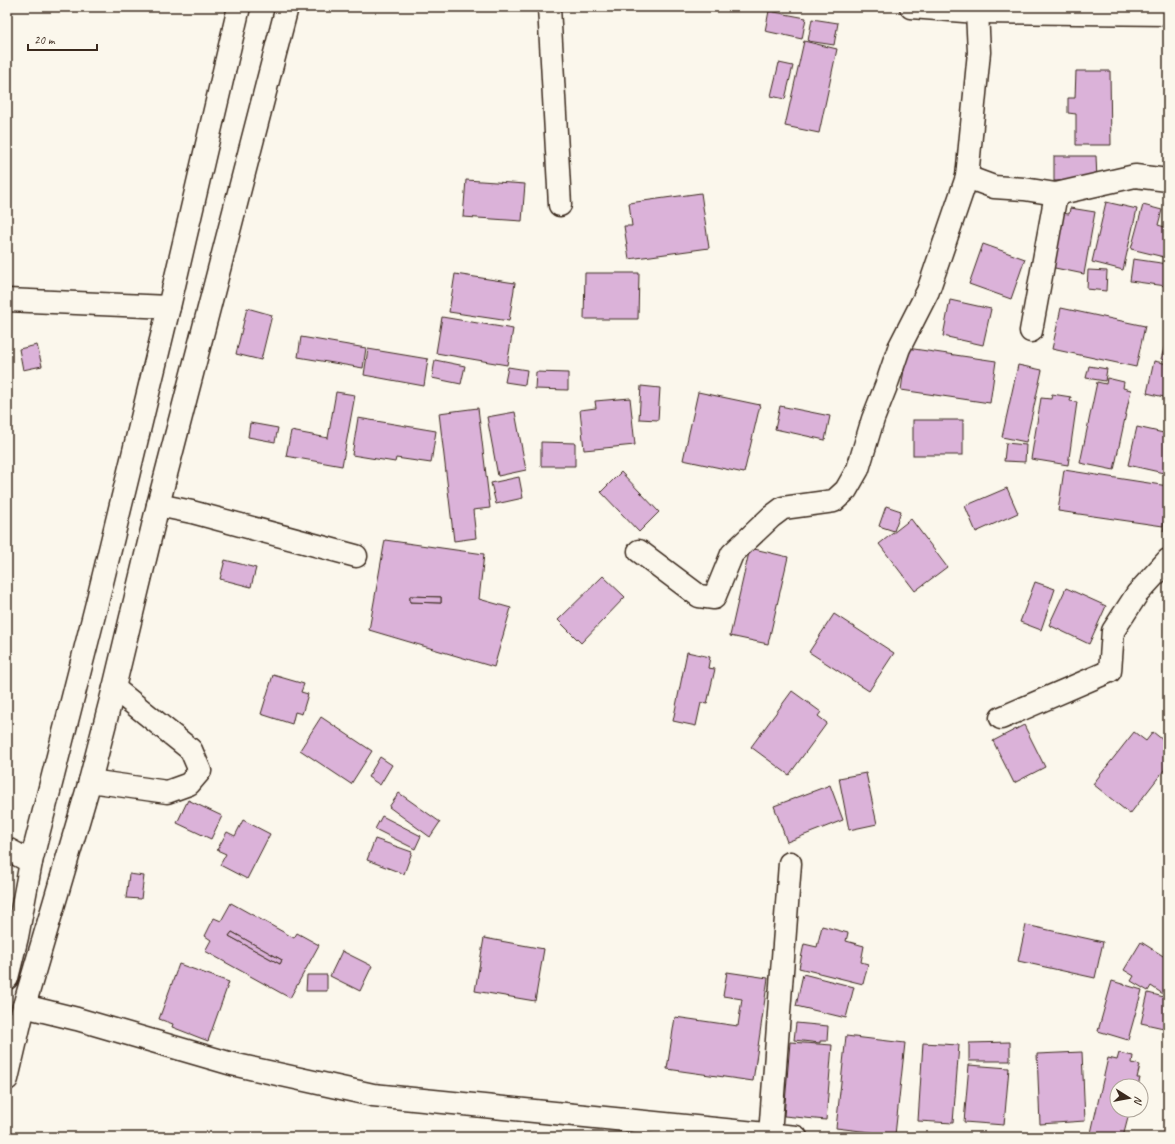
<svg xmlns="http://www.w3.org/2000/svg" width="1175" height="1144" font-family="Caveat,sans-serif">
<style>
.building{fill:#dbb2d9;stroke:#3b2a1e;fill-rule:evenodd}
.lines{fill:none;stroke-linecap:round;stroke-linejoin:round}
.minor-casing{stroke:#3b2a1e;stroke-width:25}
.highway-casing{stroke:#3b2a1e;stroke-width:25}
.minor{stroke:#fbf7ec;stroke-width:22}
.highway{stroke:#fbf7ec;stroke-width:22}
</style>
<rect width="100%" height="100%" fill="#fbf7ec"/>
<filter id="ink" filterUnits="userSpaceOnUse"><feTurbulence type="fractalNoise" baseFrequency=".025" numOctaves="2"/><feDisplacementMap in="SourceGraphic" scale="8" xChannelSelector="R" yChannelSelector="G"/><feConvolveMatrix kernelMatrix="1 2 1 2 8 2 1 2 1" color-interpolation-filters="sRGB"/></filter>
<g filter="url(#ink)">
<g class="building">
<path d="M 769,11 L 806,18 L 802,39 L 765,31 Z"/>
<path d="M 812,19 L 838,23 L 834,45 L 808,41 Z"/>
<path d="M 804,41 L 837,49 L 819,133 L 785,126 Z"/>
<path d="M 779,63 L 793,66 L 785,99 L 771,96 Z"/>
<path d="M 1076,71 L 1110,71 L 1111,145 L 1076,145 L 1076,114 L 1068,113 L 1068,98 L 1075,98 Z"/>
<path d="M 1054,156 L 1096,156 L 1097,180 L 1054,181 Z"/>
<path d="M 466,180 L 525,184 L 522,221 L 463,217 Z"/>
<path d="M 701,193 L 709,248 L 629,259 L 624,226 L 632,226 L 629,203 Z"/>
<path d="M 1106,202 L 1137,209 L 1123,270 L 1092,262 Z"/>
<path d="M 1143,205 L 1162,210 L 1158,225 L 1168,228 L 1168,258 L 1131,249 Z"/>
<path d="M 1070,208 L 1095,212 L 1084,274 L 1050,267 L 1060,213 L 1069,214 Z"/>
<path d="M 983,244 L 1025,259 L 1011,299 L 969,284 Z"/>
<path d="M 1133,259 L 1168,264 L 1166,286 L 1130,281 Z"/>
<path d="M 1088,270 L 1107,271 L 1106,291 L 1087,289 Z"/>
<path d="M 585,273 L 639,273 L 638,319 L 584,319 Z"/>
<path d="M 455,274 L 515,283 L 509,321 L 449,312 Z"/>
<path d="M 950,300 L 991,309 L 983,345 L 943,336 Z"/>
<path d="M 247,308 L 272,315 L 261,360 L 236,354 Z"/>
<path d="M 1061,308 L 1145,326 L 1136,367 L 1052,349 Z"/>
<path d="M 442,317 L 513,329 L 507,365 L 436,353 Z"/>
<path d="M 301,337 L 366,348 L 363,368 L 298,357 Z"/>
<path d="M 1167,338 L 1168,338 L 1168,361 L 1161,359 Z"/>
<path d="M 37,345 L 42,366 L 23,370 L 19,349 Z"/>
<path d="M 907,348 L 996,361 L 990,403 L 901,390 Z"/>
<path d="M 368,349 L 428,359 L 424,386 L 364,375 Z"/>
<path d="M 435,360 L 465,366 L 461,384 L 432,378 Z"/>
<path d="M 1154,361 L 1168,364 L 1168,398 L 1147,393 Z"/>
<path d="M 1018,365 L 1042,370 L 1026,442 L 1002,437 Z"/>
<path d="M 1089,366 L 1107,369 L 1105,381 L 1086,378 Z"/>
<path d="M 508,367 L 527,370 L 525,385 L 505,382 Z"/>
<path d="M 536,372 L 568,373 L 568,390 L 535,389 Z"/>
<path d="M 1107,378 L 1124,382 L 1123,388 L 1131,390 L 1114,470 L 1080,463 L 1097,382 L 1106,384 Z"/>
<path d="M 641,386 L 660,388 L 658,420 L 639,419 Z"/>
<path d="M 336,392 L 355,395 L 342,466 L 286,456 L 291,431 L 328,438 Z"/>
<path d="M 698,392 L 760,405 L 744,473 L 683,460 Z"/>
<path d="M 1052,394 L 1071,397 L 1070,401 L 1077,402 L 1068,465 L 1031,459 L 1041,398 L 1051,399 Z"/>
<path d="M 630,398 L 635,445 L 584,450 L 580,410 L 596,408 L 595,401 Z"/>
<path d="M 780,406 L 830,416 L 825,440 L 775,429 Z"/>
<path d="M 478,408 L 490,508 L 473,510 L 476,538 L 454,541 L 439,413 Z"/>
<path d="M 515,412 L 526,470 L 498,476 L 487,417 Z"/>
<path d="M 358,418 L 436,431 L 431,463 L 396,458 L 395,462 L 352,455 Z"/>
<rect x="913" y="420" width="50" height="35"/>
<path d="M 250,423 L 278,428 L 275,442 L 248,437 Z"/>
<path d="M 1137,427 L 1168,434 L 1168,447 L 1166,459 L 1168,459 L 1168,474 L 1128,465 Z"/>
<path d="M 541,442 L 575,443 L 575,466 L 541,466 Z"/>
<path d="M 1006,443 L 1026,445 L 1025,462 L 1004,461 Z"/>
<path d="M 1064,470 L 1168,486 L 1163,526 L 1058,511 Z"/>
<path d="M 621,472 L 659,512 L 639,532 L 601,492 Z"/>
<path d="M 519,477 L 523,498 L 496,504 L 491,483 Z"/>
<path d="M 1007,488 L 1018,513 L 976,532 L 965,506 Z"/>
<path d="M 886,506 L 901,511 L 894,531 L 879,526 Z"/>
<path d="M 1167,511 L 1168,511 L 1168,532 L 1163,531 Z"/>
<path d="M 911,519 L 947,567 L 915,591 L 879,544 Z"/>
<path d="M 385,540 L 484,554 L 479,599 L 511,608 L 494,667 L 369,630 ZM 410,596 L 441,597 L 441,603 L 410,602 Z"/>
<path d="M 750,548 L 788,557 L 768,644 L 730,636 Z"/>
<path d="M 225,560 L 256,568 L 251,587 L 220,579 Z"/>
<path d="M 603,576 L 625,597 L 581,643 L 558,620 Z"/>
<path d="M 1035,582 L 1055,589 L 1041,630 L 1020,622 Z"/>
<path d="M 1066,588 L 1106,606 L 1089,644 L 1049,625 Z"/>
<path d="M 410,596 L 441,597 L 441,603 L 410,602 Z"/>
<path d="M 834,614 L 894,653 L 869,691 L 809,652 Z"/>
<path d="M 687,652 L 710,657 L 708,668 L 715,669 L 707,704 L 701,703 L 696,726 L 673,721 Z"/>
<path d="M 273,675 L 304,684 L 301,692 L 308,694 L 302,714 L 295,712 L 292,724 L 261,714 Z"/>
<path d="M 792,691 L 821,712 L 818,716 L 827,723 L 789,775 L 751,747 Z"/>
<path d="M 321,717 L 372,751 L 351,784 L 300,750 Z"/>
<path d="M 1024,725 L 1045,767 L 1014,783 L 993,741 Z"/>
<path d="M 1134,732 L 1146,741 L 1153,732 L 1168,744 L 1168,750 L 1164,756 L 1168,759 L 1168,765 L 1130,814 L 1093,784 Z"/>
<path d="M 380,757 L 392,765 L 380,785 L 368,777 Z"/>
<path d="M 866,773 L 877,824 L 849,830 L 839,778 Z"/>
<path d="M 830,785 L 843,820 L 787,842 L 774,806 Z"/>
<path d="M 399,793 L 440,822 L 430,837 L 389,807 Z"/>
<path d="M 188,800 L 222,816 L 211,839 L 177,823 Z"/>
<path d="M 382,816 L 421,836 L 415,849 L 375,829 Z"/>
<path d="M 243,820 L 270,834 L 247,879 L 220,865 L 226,854 L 217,850 L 227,832 L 235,836 Z"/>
<path d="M 1168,829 L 1168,847 L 1165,847 Z"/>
<path d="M 375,839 L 412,852 L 404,874 L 367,860 Z"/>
<path d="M 129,874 L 144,876 L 141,899 L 126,898 Z"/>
<path d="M 231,903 L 294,938 L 297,933 L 319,945 L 290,998 L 205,951 L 211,940 L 205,936 L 214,918 L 221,921 ZM 232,932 L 282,960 L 280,964 L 229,936 Z"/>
<path d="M 1026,925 L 1103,942 L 1095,978 L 1018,961 Z"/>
<path d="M 822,926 L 848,933 L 846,941 L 864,946 L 861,962 L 868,964 L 863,984 L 799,968 L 804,944 L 817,947 Z"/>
<path d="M 232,932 L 282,960 L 280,964 L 229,936 Z"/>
<path d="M 484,938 L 544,949 L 535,1001 L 475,991 Z"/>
<path d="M 1141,942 L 1168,959 L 1168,992 L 1166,996 L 1151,986 L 1148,991 L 1131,981 L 1134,976 L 1124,970 Z"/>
<path d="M 342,951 L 372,966 L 360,991 L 330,976 Z"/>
<path d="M 179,964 L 229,982 L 208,1041 L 172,1027 L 173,1024 L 159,1019 Z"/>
<path d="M 727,972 L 768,978 L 753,1081 L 667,1069 L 675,1017 L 738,1026 L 742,999 L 723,996 Z"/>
<path d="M 803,974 L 854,987 L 846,1018 L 796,1006 Z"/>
<path d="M 307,975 L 327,975 L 327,991 L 306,991 Z"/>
<path d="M 1112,981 L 1142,990 L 1128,1040 L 1098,1031 Z"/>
<path d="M 1148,993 L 1168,998 L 1168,1029 L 1141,1023 Z"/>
<path d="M 796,1023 L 828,1026 L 827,1041 L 820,1041 L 820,1043 L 794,1040 Z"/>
<path d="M 846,1036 L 905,1043 L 895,1135 L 836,1128 Z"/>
<path d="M 790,1042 L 832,1045 L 826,1120 L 784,1116 Z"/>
<path d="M 1010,1042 L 1010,1061 L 969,1061 L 969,1043 Z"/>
<path d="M 923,1043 L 959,1045 L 953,1123 L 918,1121 Z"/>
<path d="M 1082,1052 L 1085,1121 L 1040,1124 L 1037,1054 Z"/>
<path d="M 1119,1053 L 1133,1056 L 1132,1063 L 1140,1065 L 1137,1078 L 1140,1078 L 1138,1086 L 1117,1086 L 1117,1110 L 1130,1110 L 1123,1137 L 1107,1137 L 1091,1133 L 1108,1058 L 1117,1060 Z"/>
<path d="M 969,1065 L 1009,1068 L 1004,1125 L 964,1122 Z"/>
</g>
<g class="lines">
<g class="minor-casing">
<g id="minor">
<path d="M 549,7 L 560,205"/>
<path d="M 911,7 L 977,12 L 1168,14"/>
<path d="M 967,177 L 994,187 L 1024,189 L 1056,194 L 1135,176 L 1168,180"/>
<path d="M 7,300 L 169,307"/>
<path d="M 1031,331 L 1056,194"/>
<path d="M 158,505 L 192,512 L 356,556"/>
<path d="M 639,551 L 699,596 L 714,598 L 732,554 L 771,517 L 783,508 L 834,501 L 846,490 L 858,469 L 873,419 L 886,386 L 899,348 L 928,291 L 967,177 L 979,52 L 977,12"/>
<path d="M 1001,718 L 1110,671 L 1113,631 L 1137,594 L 1168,560"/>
<path d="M 90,781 L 167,792 L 189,784 L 200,771 L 191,750 L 114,688"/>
<path d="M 7,849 L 31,862"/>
<path d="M 24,1006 L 77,1019 L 232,1064 L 373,1095 L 796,1137"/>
<path d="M 770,1135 L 790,863"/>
</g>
</g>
<g class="highway-casing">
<g id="highway">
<path d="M 7,978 L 17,937 L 31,862 L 97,603 L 169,307 L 239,7"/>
<path d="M 7,1079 L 24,1006 L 90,781 L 114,688 L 158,505 L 287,7"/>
</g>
</g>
<use href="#minor" class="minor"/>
<use href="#highway" class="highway"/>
</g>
</g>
<rect width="1175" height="1144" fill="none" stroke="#fbf7ec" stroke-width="24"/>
<rect x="12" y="12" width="1151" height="1120" fill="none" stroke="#3b2a1e" stroke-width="1.5" filter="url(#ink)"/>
<g transform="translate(1129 1098) rotate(101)"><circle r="19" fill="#fbf7ec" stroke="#aea59a"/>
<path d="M0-3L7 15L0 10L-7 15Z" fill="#3b2a1e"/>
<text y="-6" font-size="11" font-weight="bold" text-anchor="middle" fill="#3b2a1e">N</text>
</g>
<path d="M28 44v6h69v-6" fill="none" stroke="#3b2a1e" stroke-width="2"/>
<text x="34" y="44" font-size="12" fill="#3b2a1e" stroke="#fbf7ec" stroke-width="3" paint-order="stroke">20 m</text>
</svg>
